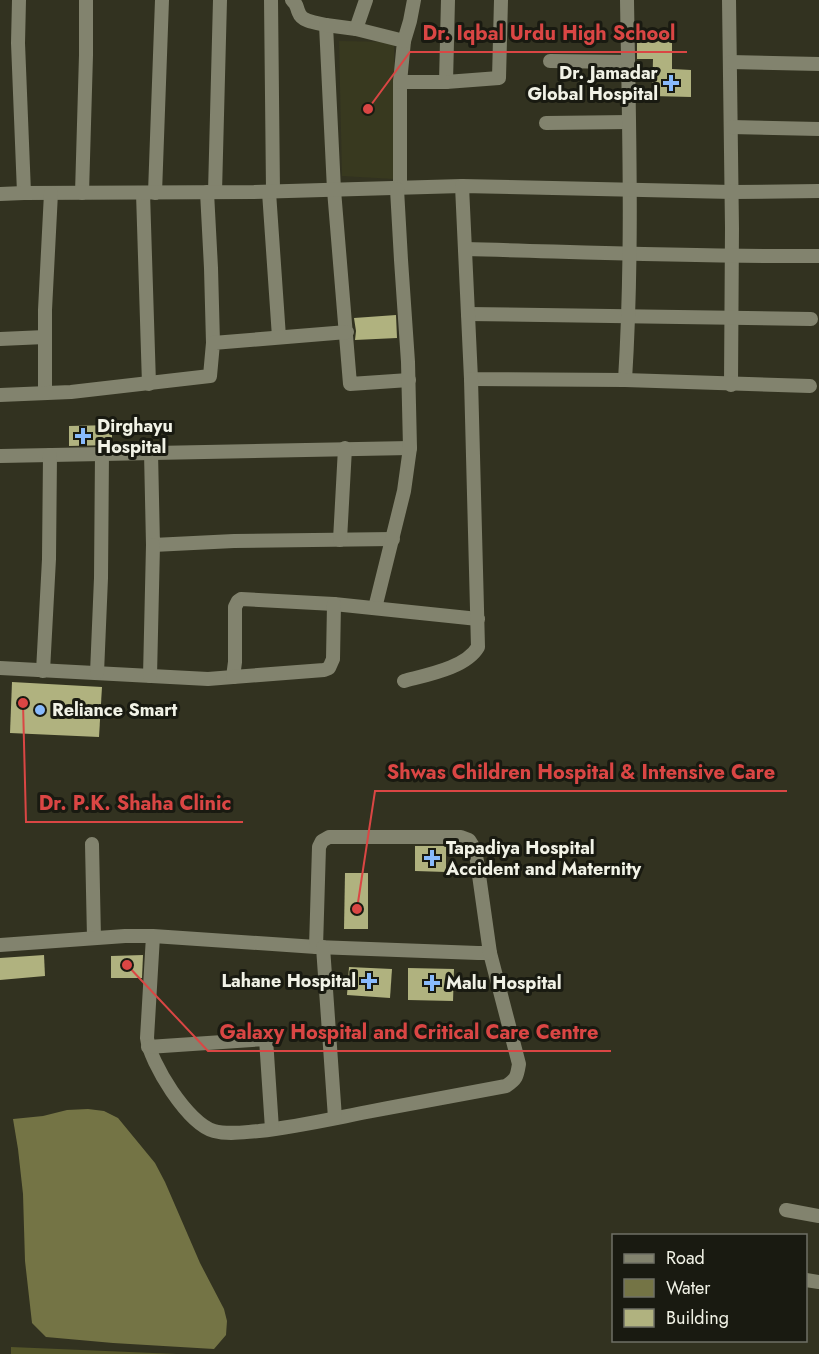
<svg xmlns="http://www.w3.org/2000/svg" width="819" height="1354" font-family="Jost,sans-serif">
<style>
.built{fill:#38391f}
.green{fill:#55562a}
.water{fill:#747445}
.building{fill:#b0b27f}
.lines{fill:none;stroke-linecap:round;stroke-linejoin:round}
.minor{stroke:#82836e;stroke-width:14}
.poi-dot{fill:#88bafc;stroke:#191a11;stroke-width:2}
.labels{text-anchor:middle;stroke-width:6;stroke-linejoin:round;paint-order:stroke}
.poi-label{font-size:18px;font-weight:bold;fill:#f1f2e6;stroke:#191a11;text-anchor:start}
.leader{fill:none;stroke:#da4644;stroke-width:2}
.callout-dot{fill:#da4644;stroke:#191a11;stroke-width:2}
.callout-label{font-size:20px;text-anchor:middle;font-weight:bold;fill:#da4644;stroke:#191a11;stroke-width:6;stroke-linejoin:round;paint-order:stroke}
</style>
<rect width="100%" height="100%" fill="#323220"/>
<path class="built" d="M 339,41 L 394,42 L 394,179 L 342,176 Z"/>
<path class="green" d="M 11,1347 L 177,1354 L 11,1354 Z"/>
<path class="water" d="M 88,1109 L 104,1111 L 118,1118 L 155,1163 L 165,1182 L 200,1263 L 224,1309 L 227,1321 L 226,1335 L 214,1349 L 113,1343 L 46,1337 L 32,1323 L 25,1261 L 23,1194 L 18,1149 L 13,1119 L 43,1116 L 67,1110 Z"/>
<g class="building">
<path d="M 672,34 L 672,69 L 691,70 L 691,97 L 652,96 L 653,59 L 637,59 L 637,35 Z"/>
<path d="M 396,315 L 397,338 L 355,340 L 356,331 L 354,318 Z"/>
<path d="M 112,425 L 112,445 L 69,446 L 69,426 Z"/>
<path d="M 12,682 L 102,687 L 99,737 L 10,733 Z"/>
<path d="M 415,846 L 446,846 L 446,872 L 415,871 Z"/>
<path d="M 345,873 L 368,873 L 368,929 L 344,929 Z"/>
<path d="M 44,955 L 45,976 L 0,980 L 0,958 Z"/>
<path d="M 143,955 L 142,978 L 111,978 L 111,956 Z"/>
<path d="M 349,967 L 392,969 L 390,998 L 347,995 Z"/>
<path d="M 408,968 L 454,969 L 453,1001 L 408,1000 Z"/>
</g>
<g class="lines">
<g class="minor">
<path d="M 19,0 L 18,43 L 24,193"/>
<path d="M 271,0 L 273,191"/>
<path d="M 292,0 C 298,5 296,7 299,13 C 302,22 318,23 326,25 L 334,190 L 350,384 L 409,380"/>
<path d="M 448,0 L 446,82 L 499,78 L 501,0"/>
<path d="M 729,0 L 732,228 L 731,385"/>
<path d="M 326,25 L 356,29 L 404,41 L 400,82 L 400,188"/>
<path d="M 356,29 L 366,0"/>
<path d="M 404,41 L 410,21 L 414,0"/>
<path d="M 550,61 L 628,62"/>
<path d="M 730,62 L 819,64"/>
<path d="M 400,82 L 446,82"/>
<path d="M 546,123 L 629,122"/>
<path d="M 731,127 L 819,129"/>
<path d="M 207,192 L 211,268 L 213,343"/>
<path d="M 215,192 L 220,0"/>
<path d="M 269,192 L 279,337"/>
<path d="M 82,193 L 86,55 L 86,0"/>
<path d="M 143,193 L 149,384"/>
<path d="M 155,193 L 162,0"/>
<path d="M 0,194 L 24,193 L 254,192 L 462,186"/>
<path d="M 465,249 C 583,252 700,257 818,256"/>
<path d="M 468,314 L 811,319"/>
<path d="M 0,339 L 45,337"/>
<path d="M 625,380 C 633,253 629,127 627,0"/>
<path d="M 810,386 L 625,380 L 471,379 L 462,186 L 732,192 L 819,191"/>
<path d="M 45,393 L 45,310 L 51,193"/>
<path d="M 0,395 L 71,392 L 210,376 L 213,343 L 347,332"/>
<path d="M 151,452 L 153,545 L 234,541 L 393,539"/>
<path d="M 0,456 L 410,448"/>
<path d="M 340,540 L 345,448"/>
<path d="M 375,608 L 404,491 L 410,448 L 408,362 L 401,260 L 397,189"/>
<path d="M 0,668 L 208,679 L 233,677 L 235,662 L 235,607 L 238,601 L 241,599 L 334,604 L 478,619"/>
<path d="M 43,671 L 49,559 L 50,455"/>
<path d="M 97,673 L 101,578 L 102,453"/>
<path d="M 150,676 L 153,545"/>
<path d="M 233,677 L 324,670 L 329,668 L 333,659 L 334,604"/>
<path d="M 404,681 C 426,675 466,668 478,647 L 471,379"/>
<path d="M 92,844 L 94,938"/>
<path d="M 0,945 L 125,936 L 153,936 L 316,947 L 478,953 L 490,953 L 519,1064 C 517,1076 517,1079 506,1086 C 459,1095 413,1103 367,1112 C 331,1119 295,1127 259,1131 C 244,1132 229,1135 214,1131 C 188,1124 150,1063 147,1038 L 153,936"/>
<path d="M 316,947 L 319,847 L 322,841 L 329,837 L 461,837 L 469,840 L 474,848 L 477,861 L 490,953"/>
<path d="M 323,947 L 335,1118"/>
<path d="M 148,1047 L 266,1039 L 272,1129"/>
<path d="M 786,1210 L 819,1216"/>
<path d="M 806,1280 L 819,1282"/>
</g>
</g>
<g class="poi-dot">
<path d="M668 74h6v6h6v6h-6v6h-6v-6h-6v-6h6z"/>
<path d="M80 427h6v6h6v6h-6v6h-6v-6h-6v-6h6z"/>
<circle cx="40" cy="710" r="6"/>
<path d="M429 849h6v6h6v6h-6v6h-6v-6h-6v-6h6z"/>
<path d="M366 972h6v6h6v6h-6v6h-6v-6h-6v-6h6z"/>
<path d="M429 974h6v6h6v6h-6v6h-6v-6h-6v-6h6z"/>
</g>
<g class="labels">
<g class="poi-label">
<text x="658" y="79" text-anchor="end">Dr. Jamadar<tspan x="658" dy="21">Global Hospital</tspan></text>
<text x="97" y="432">Dirghayu<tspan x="97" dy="21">Hospital</tspan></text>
<text x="52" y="716">Reliance Smart</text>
<text x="446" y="854">Tapadiya Hospital<tspan x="446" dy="21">Accident and Maternity</tspan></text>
<text x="356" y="987" text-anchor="end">Lahane Hospital</text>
<text x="446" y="989">Malu Hospital</text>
</g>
</g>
<path class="leader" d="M368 109L410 52H687M357 909L375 791H787M23 703L26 822H243M127 965L208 1051H611"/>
<g class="callout-dot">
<circle cx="368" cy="109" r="6"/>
<circle cx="357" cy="909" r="6"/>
<circle cx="23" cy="703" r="6"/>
<circle cx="127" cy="965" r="6"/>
</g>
<g class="callout-label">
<text x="549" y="40">Dr. Iqbal Urdu High School</text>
<text x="581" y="779">Shwas Children Hospital &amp; Intensive Care</text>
<text x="135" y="810">Dr. P.K. Shaha Clinic</text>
<text x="409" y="1039">Galaxy Hospital and Critical Care Centre</text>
</g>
<rect x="612" y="1234" width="195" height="108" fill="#191a11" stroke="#6f7066" stroke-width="1.5"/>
<rect x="624" y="1254" width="30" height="9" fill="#82836e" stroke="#6f7066" stroke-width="1.5"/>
<text x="666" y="1264" font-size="18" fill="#f1f2e6">Road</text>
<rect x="624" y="1279" width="30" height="18" fill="#747445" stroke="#6f7066" stroke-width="1.5"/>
<text x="666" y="1294" font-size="18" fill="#f1f2e6">Water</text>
<rect x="624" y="1309" width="30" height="18" fill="#b0b27f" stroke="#6f7066" stroke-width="1.5"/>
<text x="666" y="1324" font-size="18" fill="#f1f2e6">Building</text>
</svg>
